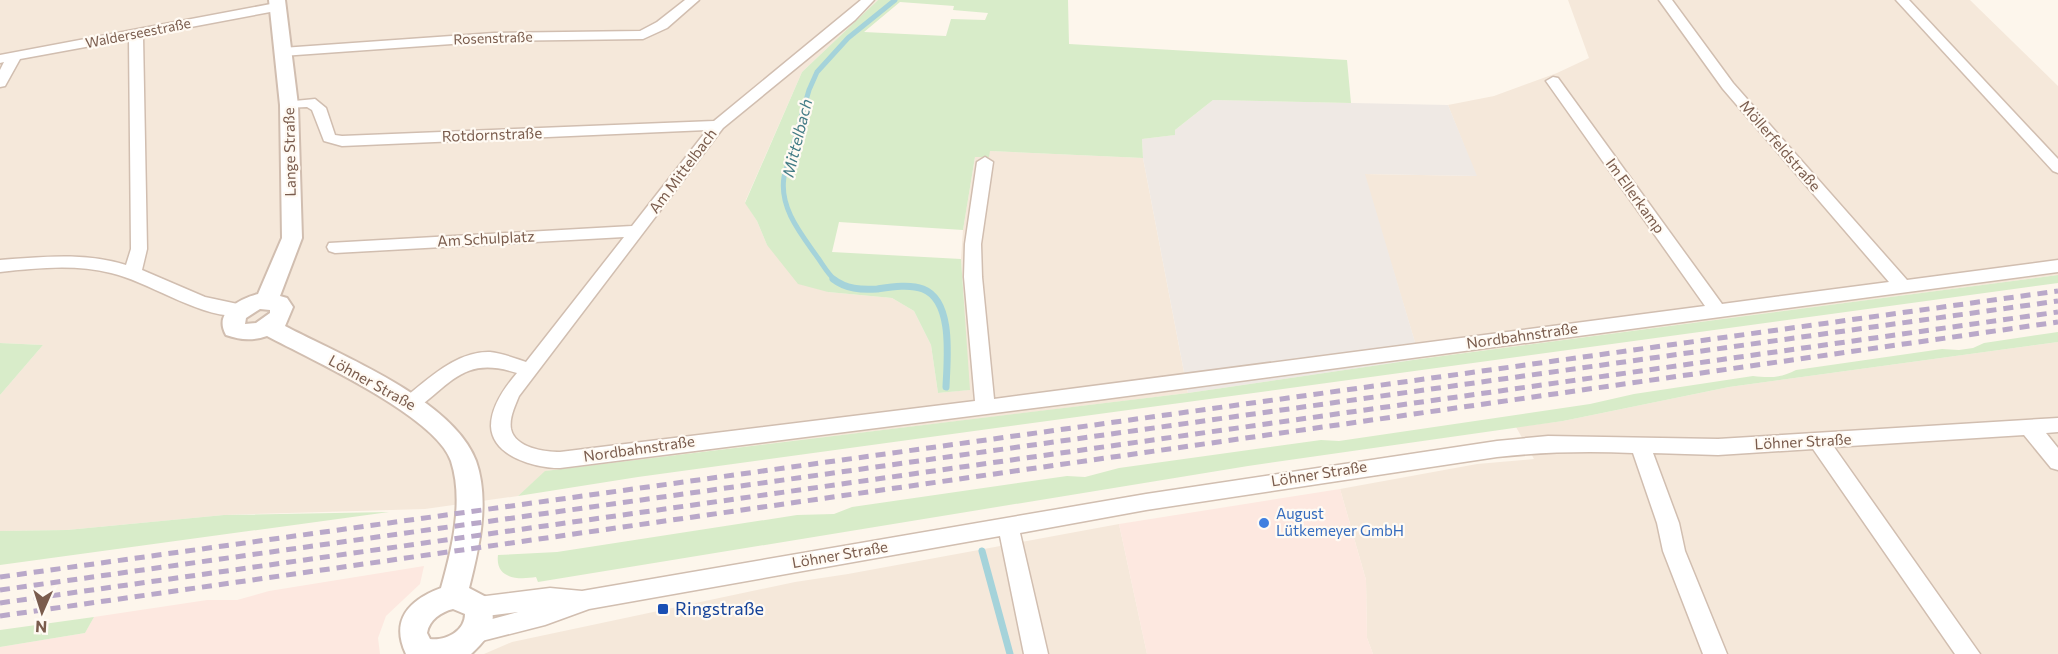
<svg xmlns="http://www.w3.org/2000/svg" width="2058" height="654" font-family="Commissioner,sans-serif">
<style>
.residential{fill:#f5e8da}
.commercial{fill:#fde8e0}
.industrial{fill:#efe9e4}
.green{fill:#d8ecc9;fill-rule:evenodd}
.lines{fill:none;stroke-linecap:round;stroke-linejoin:round}
.stream-far1{stroke:#a5d3da;stroke-width:5}
.stream{stroke:#a5d3da;stroke-width:7}
.minor-casing{stroke:#d1beb0;stroke-width:3}
.tertiary-casing{stroke:#d1beb0;stroke-width:4}
.minor{fill:#fff;fill-rule:evenodd}
.tertiary{fill:#fff;fill-rule:evenodd}
.rail{stroke:#b9a8c9;stroke-width:5;stroke-dasharray:10 7;stroke-linecap:butt}
.shop-dot{fill:#3f7fe0;stroke:#fffaf3;stroke-width:2}
.transit-dot{fill:#1a4fb4;stroke:#fffaf3;stroke-width:2}
.labels{text-anchor:middle;stroke-width:4.5;stroke-linejoin:round;paint-order:stroke}
.far-street-label{font-size:14px;fill:#7a5c4d;stroke:#fffaf3}
.street-label{font-size:15px;fill:#7a5c4d;stroke:#fffaf3}
.shop-label{font-size:15px;fill:#366cbe;stroke:#fffaf3;text-anchor:start}
.water-label{font-size:16px;font-style:italic;fill:#437c86;stroke:#fffaf3}
.near-transit-label{font-size:18px;fill:#164399;stroke:#fffaf3;text-anchor:start}
</style>
<rect width="100%" height="100%" fill="#fdf6ec"/>
<g class="residential">
<path d="M 0,0 L 878,0 L 802,72 L 745,202 L 757,221 L 767,245 L 828,292 L 892,298 L 914,311 L 931,345 L 938,393 L 969,390 L 961,259 L 963,230 L 975,157 L 990,151 L 1143,158 L 1188,393 L 546,471 L 518,496 L 425,509 L 224,515 L 67,530 L 0,531 L 0,395 L 43,345 L 0,343 Z"/>
<path d="M 1568,0 L 1970,0 L 2058,86 L 2058,275 L 1420,359 L 1364,174 L 1476,176 L 1448,105 L 1494,96 L 1557,73 L 1589,58 Z"/>
<path d="M 2058,342 L 2058,654 L 1373,654 L 1367,638 L 1366,580 L 1340,489 L 1477,464 L 1534,459 L 1516,427 L 1563,421 L 1729,387 Z"/>
<path d="M 1119,524 L 1147,654 L 484,654 L 512,642 L 795,582 L 848,574 Z"/>
</g>
<g class="commercial">
<path d="M 1340,489 L 1366,580 L 1367,638 L 1373,654 L 1147,654 L 1119,524 Z"/>
<path d="M 424,566 L 420,584 L 386,616 L 378,638 L 380,654 L 0,654 L 0,647 L 85,633 L 94,617 L 207,600 L 237,600 L 269,591 Z"/>
</g>
<path class="industrial" d="M 1213,100 L 1448,105 L 1477,176 L 1365,174 L 1420,359 L 1188,393 L 1143,158 L 1142,139 L 1174,135 L 1175,130 Z"/>
<g class="green">
<path d="M 878,0 L 1068,0 L 1069,44 L 1347,60 L 1351,103 L 1213,100 L 1175,130 L 1175,135 L 1142,139 L 1143,158 L 990,151 L 989,157 L 975,157 L 963,230 L 839,222 L 832,252 L 961,259 L 970,390 L 938,393 L 931,345 L 914,311 L 892,298 L 828,292 L 798,284 L 767,245 L 757,221 L 745,203 L 802,72 ZM 900,2 L 954,6 L 953,10 L 988,13 L 985,20 L 951,19 L 946,36 L 864,32 Z"/>
<path d="M 2058,275 L 2058,283 L 638,477 L 518,496 L 545,471 L 1188,393 L 1420,359 Z"/>
<path d="M 2058,332 L 2058,342 L 1729,387 L 1563,421 L 1248,466 L 538,582 L 536,577 C 518,580 495,579 498,555 L 557,552 L 797,515 L 834,514 L 852,507 L 1067,476 L 1085,477 L 1119,468 L 1321,440 L 1339,441 L 1590,404 L 1634,394 L 1753,376 C 1769,378 1781,378 1796,370 L 1942,349 L 1959,350 L 1973,348 L 1984,343 Z"/>
<path d="M 0,343 L 43,345 L 0,395 Z"/>
<path d="M 389,512 L 0,565 L 0,531 L 67,530 L 224,515 Z"/>
<path d="M 94,617 L 85,633 L 0,647 L 0,630 Z"/>
</g>
<g class="lines">
<path class="stream-far1" d="M 835,280 C 828,274 823,265 818,258 C 801,234 779,208 784,177 L 809,90 L 817,72 L 848,38 L 895,0"/>
<g class="stream">
<path d="M 833,279 C 846,289 861,290 877,289 C 891,287 910,284 923,289 C 954,301 947,360 946,387"/>
<path d="M 982,551 L 1010,654"/>
</g>
<g class="minor-casing">
<g id="minor">
<path d="M 685,0 L 699,0 L 667,28 L 643,39 L 494,41 L 282,56 L 275,52 L 282,48 L 494,33 L 640,31 L 657,22 Z"/>
<path d="M 861,0 L 874,0 L 855,20 L 723,128 L 519,396 C 515,406 509,418 511,429 C 515,448 545,452 560,452 L 975,401 L 964,277 L 965,244 L 977,162 L 985,157 L 993,162 L 981,244 L 982,277 L 994,399 L 1705,306 L 1546,81 L 1553,77 L 1558,78 L 1722,304 L 1889,282 L 1723,89 L 1659,0 L 1672,0 L 1733,83 L 1907,280 L 2058,260 L 2058,272 L 1097,400 L 560,468 C 536,468 492,457 491,426 C 491,406 505,387 517,373 C 467,357 455,379 418,408 L 411,410 L 404,408 L 401,403 L 404,398 C 429,379 456,351 490,352 C 502,353 514,358 526,362 L 624,237 L 335,253 L 329,251 L 327,247 L 329,243 L 632,226 L 707,130 L 342,146 L 324,141 L 312,110 L 307,107 L 284,108 L 282,105 L 284,102 L 315,99 L 326,108 L 335,135 L 342,136 L 714,121 Z"/>
<path d="M 1896,0 L 1909,0 L 2058,159 L 2058,173 L 2053,171 Z"/>
<path d="M 276,3 L 281,4 L 282,7 L 281,10 L 143,36 L 147,249 L 142,270 L 205,297 L 247,306 L 250,310 L 247,314 C 210,325 149,281 111,273 C 75,264 37,268 0,272 L 0,260 C 42,257 85,252 126,265 L 131,249 L 129,39 L 20,59 L 5,86 L 0,87 L 0,70 L 4,62 L 0,63 L 0,55 Z"/>
<path d="M 2058,418 L 2058,432 L 2046,433 L 2058,448 L 2058,470 L 2051,468 L 2024,435 L 1834,447 L 1980,654 L 1955,654 L 1813,449 L 1718,455 L 1653,453 L 1679,523 L 1685,551 L 1727,654 L 1703,654 L 1663,551 L 1657,523 L 1633,453 C 1587,451 1543,452 1497,457 L 1146,510 L 1020,533 L 1048,654 L 1024,654 L 1000,536 L 589,609 L 545,625 L 474,643 L 466,640 L 463,633 L 466,626 L 518,612 L 478,617 L 470,614 L 467,607 L 470,600 L 478,597 L 550,588 L 582,591 L 1146,494 L 1497,441 L 1548,436 L 1718,439 Z"/>
</g>
</g>
<g class="tertiary-casing">
<path id="tertiary" d="M 269,0 L 285,0 L 298,105 L 302,238 L 280,296 L 287,298 L 293,307 L 285,326 C 340,355 454,400 476,461 C 490,501 479,549 469,588 L 488,598 C 499,622 490,637 471,654 L 406,654 C 390,620 409,600 441,588 C 452,549 464,501 451,461 C 436,416 310,359 267,336 C 252,341 241,340 226,335 C 213,312 240,299 258,294 L 282,238 L 280,105 ZM 260,309 L 270,310 L 270,313 L 256,323 L 245,324 L 246,318 ZM 453,609 L 465,614 C 465,631 446,641 430,639 L 427,633 C 429,620 441,612 453,609 Z"/>
</g>
<use href="#minor" class="minor"/>
<use href="#tertiary" class="tertiary"/>
<g class="rail">
<path d="M 0,577 L 2058,291"/>
<path d="M 0,590 L 2058,301"/>
<path d="M 0,603 L 2058,312"/>
<path d="M 0,616 L 2058,322"/>
</g>
</g>
<circle class="shop-dot" cx="1264" cy="523" r="6"/>
<rect class="transit-dot" x="657" y="603" width="12" height="12" rx="3"/>
<g class="labels">
<g class="far-street-label">
<text transform="translate(138 33) rotate(-11)" y="5">Walderseestraße</text>
<text transform="translate(493 38) rotate(-2)" y="5">Rosenstraße</text>
</g>
<g class="street-label">
<text transform="translate(492 135) rotate(-2)" y="5">Rotdornstraße</text>
<text transform="translate(1780 146) rotate(49)" y="5">Möllerfeldstraße</text>
<text transform="translate(290 152) rotate(-91)" y="5">Lange Straße</text>
<text transform="translate(683 171) rotate(-53)" y="5">Am Mittelbach</text>
<text transform="translate(1635 196) rotate(54)" y="5">Im Ellerkamp</text>
<text transform="translate(486 239) rotate(-3)" y="5">Am Schulplatz</text>
<text transform="translate(1522 336) rotate(-8)" y="5">Nordbahnstraße</text>
<text transform="translate(372 383) rotate(29)" y="5">Löhner Straße</text>
<text transform="translate(1803 442) rotate(-3)" y="5">Löhner Straße</text>
<text transform="translate(639 449) rotate(-8)" y="5">Nordbahnstraße</text>
<text transform="translate(1319 474) rotate(-9)" y="5">Löhner Straße</text>
<text transform="translate(840 555) rotate(-10)" y="5">Löhner Straße</text>
</g>
<g class="shop-label">
<text x="1276" y="519">August<tspan x="1276" dy="17">Lütkemeyer GmbH</tspan></text>
</g>
<g class="water-label">
<text transform="translate(797 138) rotate(-76)" y="6">Mittelbach</text>
</g>
<g class="near-transit-label">
<text x="675" y="615">Ringstraße</text>
</g>
</g>
<g transform="translate(42 612) rotate(183)" stroke="#fffaf3" stroke-width="4.5" paint-order="stroke">
<path d="M0-4.5L10 22L0 15L-10 22Z" fill="#7a5c4d"/>
<text y="-9" font-size="16" font-weight="bold" text-anchor="middle" fill="#7a5c4d">N</text>
</g>
</svg>
